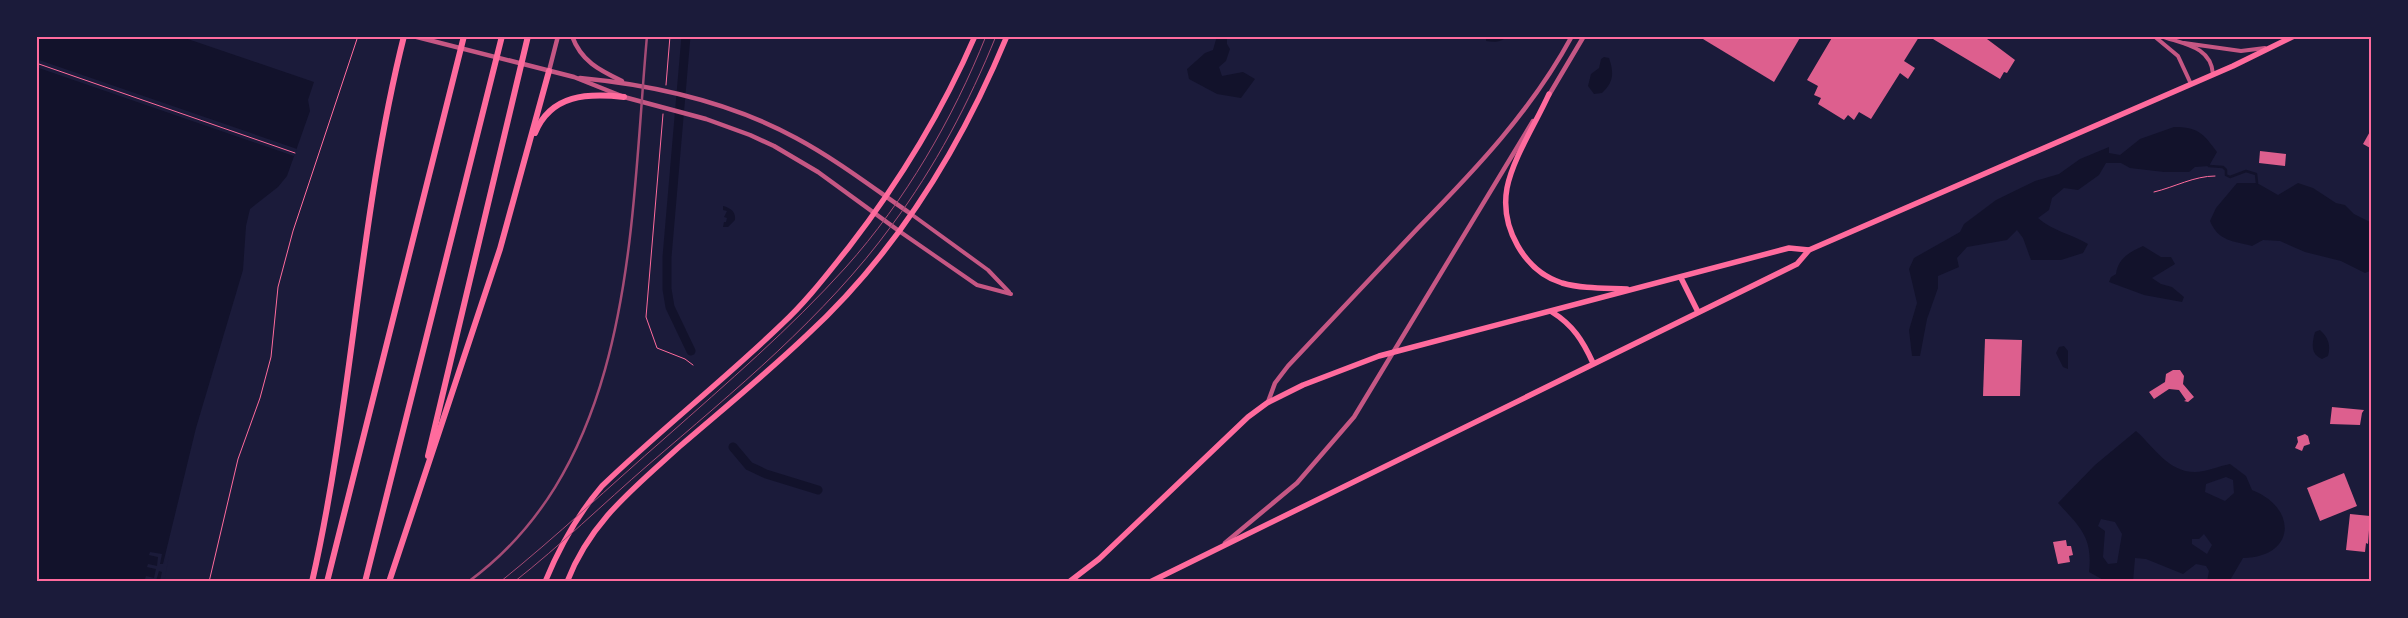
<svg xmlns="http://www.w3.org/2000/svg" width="2408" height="618" font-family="'Nunito Sans',sans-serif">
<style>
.water{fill:#12122b;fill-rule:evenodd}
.pier{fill:#1b1b3a}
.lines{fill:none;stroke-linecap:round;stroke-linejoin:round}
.stream{stroke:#12122b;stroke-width:2.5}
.canal{stroke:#12122b;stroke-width:9}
.building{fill:#dd5f8e}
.path{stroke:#ff6b9d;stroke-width:1}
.minor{stroke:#c65784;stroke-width:4}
.tertiary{stroke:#c65784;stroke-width:4.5}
.primary{stroke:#ff6b9d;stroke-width:5.5}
.motorway{stroke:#ff6b9d;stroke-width:6}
.tram{stroke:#a44b75;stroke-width:1}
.rail{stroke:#a44b75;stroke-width:2.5}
.neatline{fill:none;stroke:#ff6b9d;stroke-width:2}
</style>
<rect width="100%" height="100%" fill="#1b1b3a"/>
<g class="water">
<path d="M 36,36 L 179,36 L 314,82 L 308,100 L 310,111 L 287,176 L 278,187 L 250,209 L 246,226 L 243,270 L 196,428 L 163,564 L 161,582 L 36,582 Z"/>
<path d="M 1217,36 L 1227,36 L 1227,44 L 1230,49 L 1226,61 L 1219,67 L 1222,76 L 1243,72 L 1255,79 L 1241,98 L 1217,94 L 1189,79 L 1187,69 L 1205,53 L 1213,50 Z"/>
<path d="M 1486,36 L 1507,36 C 1502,43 1493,42 1486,41 Z"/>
<path d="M 1604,57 L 1609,58 C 1614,73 1614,82 1602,93 L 1594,94 L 1588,86 L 1591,74 L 1599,68 L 1601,59 Z"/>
<path d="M 2174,127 C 2198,127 2203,133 2217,152 L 2209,166 L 2195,167 L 2189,172 L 2164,172 L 2130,168 L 2121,163 L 2106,163 L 2099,175 L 2078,190 L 2064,188 L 2052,198 L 2049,210 L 2038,218 C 2053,231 2071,234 2088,244 L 2083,253 L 2061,260 L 2031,260 L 2023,238 L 2017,230 L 2007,240 L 1967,247 L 1957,258 L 1959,267 L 1938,276 L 1938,288 L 1927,319 L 1920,356 L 1912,356 L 1909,330 L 1917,303 L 1909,269 L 1914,258 L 1960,232 L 1964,224 L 1996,200 L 2035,181 L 2059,174 L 2080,159 L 2109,147 L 2109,153 L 2120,155 L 2140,139 Z"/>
<path d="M 2237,183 L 2257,183 L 2278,195 L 2298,183 L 2313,188 L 2336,203 L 2345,205 L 2354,214 L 2372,223 L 2372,270 L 2365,273 L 2341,261 L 2305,252 L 2280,241 L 2263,240 L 2252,246 C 2233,241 2218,241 2210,221 L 2216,208 Z"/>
<path d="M 723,206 C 731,208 736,212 735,220 L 728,227 L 723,227 L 724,222 L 726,222 L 727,218 L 724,217 L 727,211 L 723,210 Z"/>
<path d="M 2143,246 L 2161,257 L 2171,257 L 2175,264 L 2152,278 L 2161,284 L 2172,287 L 2184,297 L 2182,302 L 2144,295 L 2109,282 L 2111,277 L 2116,274 C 2118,258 2130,252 2143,246 Z"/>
<path d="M 2320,330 C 2328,337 2331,345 2328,356 L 2322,359 C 2310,354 2312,343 2315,332 Z"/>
<path d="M 2064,346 L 2068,351 L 2068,369 L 2063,367 L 2056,353 L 2059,347 Z"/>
<path d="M 2136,431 C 2154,447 2168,472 2195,472 C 2206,472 2219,466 2230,464 L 2246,476 L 2252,490 C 2298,508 2296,557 2243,558 L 2229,582 L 2207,582 L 2209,571 L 2206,566 L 2196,564 L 2183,574 L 2146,559 L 2135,558 L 2133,582 L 2107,582 L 2089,572 C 2093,537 2080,527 2058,503 L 2095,465 ZM 2226,477 L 2233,480 L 2234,493 L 2225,501 L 2205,492 L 2206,484 ZM 2101,519 L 2115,522 L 2122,534 L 2117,563 L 2108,564 L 2103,557 L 2105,531 L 2098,526 ZM 2204,534 L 2212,545 L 2207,554 L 2192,544 L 2192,539 L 2199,539 Z"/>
</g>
<g class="pier">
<path d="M 36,59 L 297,149 L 294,156 L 36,67 Z"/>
<path d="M 150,552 L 162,554 L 160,564 L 164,564 L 166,556 L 169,556 L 164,582 L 160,581 L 162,572 L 159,571 L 156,581 L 145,579 L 146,576 L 154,578 L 156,569 L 147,567 L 148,564 L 157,566 L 158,557 L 149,555 Z"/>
</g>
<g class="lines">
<path class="stream" d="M 2209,166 L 2223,167 L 2226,170 L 2226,175 L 2230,177 L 2246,171 L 2256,174 L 2257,183"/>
<g class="canal">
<path d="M 686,36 L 667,257 L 667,289 L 670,307 L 691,351"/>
<path d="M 733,447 L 749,466 L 766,474 L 818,490"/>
</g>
</g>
<g class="building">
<path d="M 1698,36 L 1801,36 L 1774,82 Z"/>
<path d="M 1833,36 L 1923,36 L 1921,39 L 1919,37 L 1904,61 L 1915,68 L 1908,79 L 1900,73 L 1871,119 L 1859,112 L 1854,120 L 1848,115 L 1844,120 L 1818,104 L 1821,98 L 1814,95 L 1818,86 L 1807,80 Z"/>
<path d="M 1928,36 L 1983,36 L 2015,60 L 2007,73 L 2004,72 L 2000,79 Z"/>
<path d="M 2372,128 L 2372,149 L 2363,144 Z"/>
<path d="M 2260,151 L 2286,154 L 2285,166 L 2259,163 Z"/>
<path d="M 1985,339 L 2022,340 L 2020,396 L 1983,396 Z"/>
<path d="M 2173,370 L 2180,370 L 2184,376 L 2183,384 L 2194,397 L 2188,402 L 2184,401 L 2186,400 L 2179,390 L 2169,389 L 2154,399 L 2149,392 L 2165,382 L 2166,374 Z"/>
<path d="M 2332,407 L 2364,410 L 2362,413 L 2360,425 L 2330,424 Z"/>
<path d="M 2305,434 L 2308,436 L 2310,444 L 2304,446 L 2302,451 L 2295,448 L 2298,442 L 2297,437 Z"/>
<path d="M 2344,473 L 2357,506 L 2320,521 L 2307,488 Z"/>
<path d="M 2350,514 L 2370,516 L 2368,544 L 2366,543 L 2365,552 L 2346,550 Z"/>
<path d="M 2066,540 L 2067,546 L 2071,546 L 2073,555 L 2069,556 L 2070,562 L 2058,564 L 2053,542 Z"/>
</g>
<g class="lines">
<g class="path">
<path d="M 36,63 L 295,153"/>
<path d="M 666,85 L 670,36"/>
<path d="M 663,114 L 646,317 L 657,348 L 685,359 L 693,365"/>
<path d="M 2154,192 C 2175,187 2194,176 2215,176"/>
<path d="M 209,582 L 238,459 L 260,398 L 271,357 L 278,287 L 293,231 L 358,36"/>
</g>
<g class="minor">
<path d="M 2154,36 L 2178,56 L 2191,84"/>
<path d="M 2161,36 C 2183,44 2211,46 2213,74"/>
<path d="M 2184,43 L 2241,51 L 2265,48"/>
<path d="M 911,214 L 988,270 L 1009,292"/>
<path d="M 899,231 L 977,285 L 1011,294"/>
</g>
<g class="tertiary">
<path d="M 413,36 L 574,77 L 624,97 L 706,119 L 750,135 L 774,146 L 818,172 L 899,231"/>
<path d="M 572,36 C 581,61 599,70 622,81"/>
<path d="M 549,71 L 558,36"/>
<path d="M 580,78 C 654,85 730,102 796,138 C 837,160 873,188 911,214"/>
<path d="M 1549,95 L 1584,36"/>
<path d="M 1268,402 L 1275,383 L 1288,366 C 1331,320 1375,274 1418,228 C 1476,169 1532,110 1572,36"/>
<path d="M 1225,543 L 1297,483 L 1354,417 L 1533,121"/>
</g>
<g class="primary">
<path d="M 1549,94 C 1536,123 1513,158 1507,188 C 1500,227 1524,271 1562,283 C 1583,289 1605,288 1627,289"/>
<path d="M 1681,278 L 1698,312"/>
<path d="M 1552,312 C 1573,325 1583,341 1593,363"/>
<path d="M 545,582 C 559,548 578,514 602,486 C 660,430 724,380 782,324 C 807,301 828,273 849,247 C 900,181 942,112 975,36"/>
<path d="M 567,582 C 590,522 633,489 679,447 C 722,410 766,374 807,335 C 896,253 961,147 1007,36"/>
<path d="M 1069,582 L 1099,559 L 1248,417 L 1267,403 L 1303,385 L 1379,356 L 1789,248 L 1809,250"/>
<path d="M 1150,582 L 1797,264 L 1809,250 L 2233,66 L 2294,36"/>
</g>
<g class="motorway">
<path d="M 535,133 C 551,94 588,93 624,97"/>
<path d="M 428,456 L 528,36"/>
<path d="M 312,582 C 353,402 359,215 404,36"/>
<path d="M 327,582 L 464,36"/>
<path d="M 365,582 L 502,36"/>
<path d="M 389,582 L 500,249 L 549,71"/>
</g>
<g class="tram">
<path d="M 500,582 C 557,536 610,486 665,438 C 727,383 790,329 846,267 C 905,201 953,119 986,36"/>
<path d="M 514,582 C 561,545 603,504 648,465 C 734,391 825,317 892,225 C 935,167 969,103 996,36"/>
</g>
<path class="rail" d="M 468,582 C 636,459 630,223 647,36"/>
</g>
<rect width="2408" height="618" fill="none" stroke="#1b1b3a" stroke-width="75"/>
<rect x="38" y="38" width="2332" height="542" class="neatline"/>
</svg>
